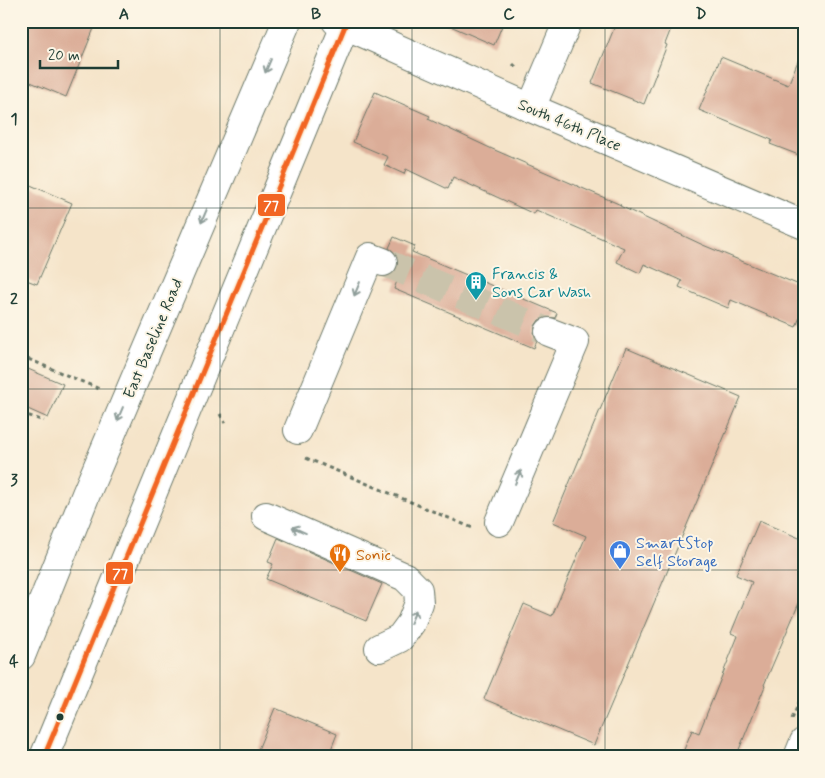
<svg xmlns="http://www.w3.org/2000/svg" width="825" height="778" font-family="Mynerve,sans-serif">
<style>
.building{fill:#dbad98}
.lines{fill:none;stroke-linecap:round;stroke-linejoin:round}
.minor-tunnel{stroke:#cac3ab;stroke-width:28;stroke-dasharray:28 14;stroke-linecap:butt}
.minor-casing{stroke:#6a7768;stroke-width:30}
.major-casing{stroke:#6a7768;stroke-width:30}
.path{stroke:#6a7768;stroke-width:3;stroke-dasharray:4 4;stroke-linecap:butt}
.minor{stroke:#fff;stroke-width:28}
.major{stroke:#fff;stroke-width:28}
.bus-1-casing{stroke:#fcf5e5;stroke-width:9}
.bus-1{stroke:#f26522;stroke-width:5}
.oneway{stroke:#8f9e9a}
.grid{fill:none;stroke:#1f3d34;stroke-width:1;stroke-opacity:0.55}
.bus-dot{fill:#1f3d34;stroke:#fcf5e5;stroke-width:2}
.labels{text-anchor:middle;stroke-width:4;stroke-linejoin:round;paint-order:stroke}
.street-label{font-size:16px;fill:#1f3d34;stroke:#fcf5e5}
.culture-label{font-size:16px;fill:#0d838f;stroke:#fcf5e5;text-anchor:start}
.shop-label{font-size:16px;fill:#366cbe;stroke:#fcf5e5;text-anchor:start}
.food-label{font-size:16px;fill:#c56008;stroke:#fcf5e5;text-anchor:start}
.line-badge{stroke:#fcf5e5;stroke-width:2}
.badge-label{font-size:14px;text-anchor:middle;font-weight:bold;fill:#fff}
.neatline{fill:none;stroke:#1f3d34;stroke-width:2}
.grid-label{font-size:16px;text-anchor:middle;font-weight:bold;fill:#1f3d34}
</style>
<rect width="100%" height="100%" fill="#fcf5e5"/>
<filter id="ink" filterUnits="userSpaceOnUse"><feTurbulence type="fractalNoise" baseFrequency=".02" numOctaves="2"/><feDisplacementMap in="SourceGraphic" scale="10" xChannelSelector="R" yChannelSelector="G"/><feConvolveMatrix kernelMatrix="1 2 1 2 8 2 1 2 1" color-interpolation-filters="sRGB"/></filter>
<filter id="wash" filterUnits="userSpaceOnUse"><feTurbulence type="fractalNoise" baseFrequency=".0096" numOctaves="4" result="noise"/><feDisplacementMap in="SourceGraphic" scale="20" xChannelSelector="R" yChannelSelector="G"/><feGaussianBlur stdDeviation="1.12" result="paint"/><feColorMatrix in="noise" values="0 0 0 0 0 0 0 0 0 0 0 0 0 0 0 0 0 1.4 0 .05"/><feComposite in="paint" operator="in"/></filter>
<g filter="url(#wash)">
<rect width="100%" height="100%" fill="#f5e4c9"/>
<g id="blocks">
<g class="building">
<path d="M 21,21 L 97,21 L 66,97 L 21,78 Z"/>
<path d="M 439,21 L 504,21 L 494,45 Z"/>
<path d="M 617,21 L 674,21 L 665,44 L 667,45 L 644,104 L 592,83 Z"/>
<path d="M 803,49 L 804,49 L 804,157 L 770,144 L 772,140 L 699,110 L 721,57 L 788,85 Z"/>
<path d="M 375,92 L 430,116 L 428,119 L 490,148 L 621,205 L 620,206 L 703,245 L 804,287 L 804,307 L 796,327 L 731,300 L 728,308 L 679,287 L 682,281 L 644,264 L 640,273 L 617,262 L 624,248 L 536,210 L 534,214 L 453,177 L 448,189 L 406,169 L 404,174 L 384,165 L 388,157 L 353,142 Z"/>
<path d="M 21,181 L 72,203 L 37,284 L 21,278 Z"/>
<path d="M 394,237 L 415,246 L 412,252 L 557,313 L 555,318 L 546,317 L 539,320 L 535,326 L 534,334 L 537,341 L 534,348 L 394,289 L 397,281 L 387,277 L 393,274 L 398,267 L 398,259 L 395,253 L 389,248 Z"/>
<path d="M 626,348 L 741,397 L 594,745 L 484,699 L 524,604 L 552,616 L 586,536 L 553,522 Z"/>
<path d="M 21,366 L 63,384 L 48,418 L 21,406 Z"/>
<path d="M 759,521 L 804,540 L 804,605 L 799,603 L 764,685 L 765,686 L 736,757 L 681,757 L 692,730 L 699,733 L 738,636 L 731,633 L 752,582 L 736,575 Z"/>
<path d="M 278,538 L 382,584 L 366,621 L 266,579 L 273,564 L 268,562 Z"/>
<path d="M 275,708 L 337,734 L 328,757 L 255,757 Z"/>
</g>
</g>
</g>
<g filter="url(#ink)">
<use href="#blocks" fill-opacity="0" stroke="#6a7768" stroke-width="1"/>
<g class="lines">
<path class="minor-tunnel" d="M 383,262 L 549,332"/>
<g class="minor-casing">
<g id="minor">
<path d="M 336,21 L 531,108 L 804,225"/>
<path d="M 531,108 L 568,21"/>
<path d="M 298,430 L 370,257 L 383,262"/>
<path d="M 266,516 L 405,577 L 418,590 L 419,603 L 411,623 L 400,638 L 379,648"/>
<path d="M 499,522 L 575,342 L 549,332"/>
<path d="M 798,757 L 804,742"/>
</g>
</g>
<g class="major-casing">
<g id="major">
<path d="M 21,656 L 86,494 L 287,21"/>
<path d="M 44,757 L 347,21"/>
</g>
</g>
<g class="path">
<path d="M 513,64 L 516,67"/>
<path d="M 21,356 L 102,390"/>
<path d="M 21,413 L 44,421"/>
<path d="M 220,414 L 225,423"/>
<path d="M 306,458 L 475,529"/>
<path d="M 792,719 L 804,691"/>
</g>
<use href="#minor" class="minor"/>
<use href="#major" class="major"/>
<g class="bus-1-casing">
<path id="bus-1" d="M 44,757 L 347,21"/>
</g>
<use href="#bus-1" class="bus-1"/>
</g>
<defs><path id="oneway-shaft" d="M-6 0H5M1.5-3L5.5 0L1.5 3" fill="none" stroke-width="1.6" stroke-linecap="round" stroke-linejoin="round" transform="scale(1.25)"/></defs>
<g class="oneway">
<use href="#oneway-shaft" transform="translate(268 66) rotate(113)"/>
<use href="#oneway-shaft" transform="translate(204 216) rotate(113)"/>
<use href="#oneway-shaft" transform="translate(357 289) rotate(113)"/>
<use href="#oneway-shaft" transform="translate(120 414) rotate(113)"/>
<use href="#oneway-shaft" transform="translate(518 477) rotate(-67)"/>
<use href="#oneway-shaft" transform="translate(299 530) rotate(-156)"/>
<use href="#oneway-shaft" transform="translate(413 617) rotate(-67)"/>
</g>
</g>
<path class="grid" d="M 220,21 L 220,757M 412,21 L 412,757M 605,21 L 605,757M 21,208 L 804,208M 21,389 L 804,389M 21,570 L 804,570"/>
<defs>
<g id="building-pin" transform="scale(1.125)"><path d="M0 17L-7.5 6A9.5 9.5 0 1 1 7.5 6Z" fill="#0f9aa8" stroke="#fcf5e5"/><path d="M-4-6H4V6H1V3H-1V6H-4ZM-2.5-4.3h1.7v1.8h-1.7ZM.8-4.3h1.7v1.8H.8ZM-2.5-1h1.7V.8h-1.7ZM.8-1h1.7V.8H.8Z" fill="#fff"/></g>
<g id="shop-pin" transform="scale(1.125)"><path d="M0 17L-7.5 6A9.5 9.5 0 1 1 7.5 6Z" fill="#3f7fe0" stroke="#fcf5e5"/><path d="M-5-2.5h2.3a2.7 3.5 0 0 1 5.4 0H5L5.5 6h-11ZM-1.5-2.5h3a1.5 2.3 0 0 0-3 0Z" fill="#fff"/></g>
<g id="restaurant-pin" transform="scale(1.125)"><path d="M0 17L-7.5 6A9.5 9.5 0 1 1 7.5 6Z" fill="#e8710a" stroke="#fcf5e5"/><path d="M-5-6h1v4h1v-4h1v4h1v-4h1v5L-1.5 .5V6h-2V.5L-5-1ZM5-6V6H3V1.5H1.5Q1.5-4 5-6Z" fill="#fff"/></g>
</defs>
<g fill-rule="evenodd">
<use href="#building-pin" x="476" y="282"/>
<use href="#shop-pin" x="620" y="551"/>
<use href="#restaurant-pin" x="340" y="554"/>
</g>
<circle class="bus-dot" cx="60" cy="717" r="4.5"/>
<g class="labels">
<g class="street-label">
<text transform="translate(570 124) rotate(23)" y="6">South 46th Place</text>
<text transform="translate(152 338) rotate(-67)" y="6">East Baseline Road</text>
</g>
<g class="culture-label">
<text x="492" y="279">Francis &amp;<tspan x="492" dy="18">Sons Car Wash</tspan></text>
</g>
<g class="shop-label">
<text x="636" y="548">SmartStop<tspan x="636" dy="18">Self Storage</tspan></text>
</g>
<g class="food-label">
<text x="356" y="560">Sonic</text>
</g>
</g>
<g class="line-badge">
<rect x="257" y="193" width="29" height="24" rx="5" fill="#f26522"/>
<rect x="105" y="561" width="29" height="24" rx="5" fill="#f26522"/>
</g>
<g class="badge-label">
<text x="271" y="210">77</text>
<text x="120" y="578">77</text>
</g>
<rect width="825" height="778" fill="none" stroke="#fcf5e5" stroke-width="55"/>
<path d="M40 60v8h78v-8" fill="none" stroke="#1f3d34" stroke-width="2.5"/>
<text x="48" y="60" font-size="15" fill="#1f3d34" stroke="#fcf5e5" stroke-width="4" paint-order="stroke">20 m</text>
<rect x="28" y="28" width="770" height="722" class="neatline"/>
<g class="grid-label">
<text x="124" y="19">A</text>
<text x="316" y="19">B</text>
<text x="509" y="19">C</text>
<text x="701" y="19">D</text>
<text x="14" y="124">1</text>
<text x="14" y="304">2</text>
<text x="14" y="485">3</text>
<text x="14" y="666">4</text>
</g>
</svg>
